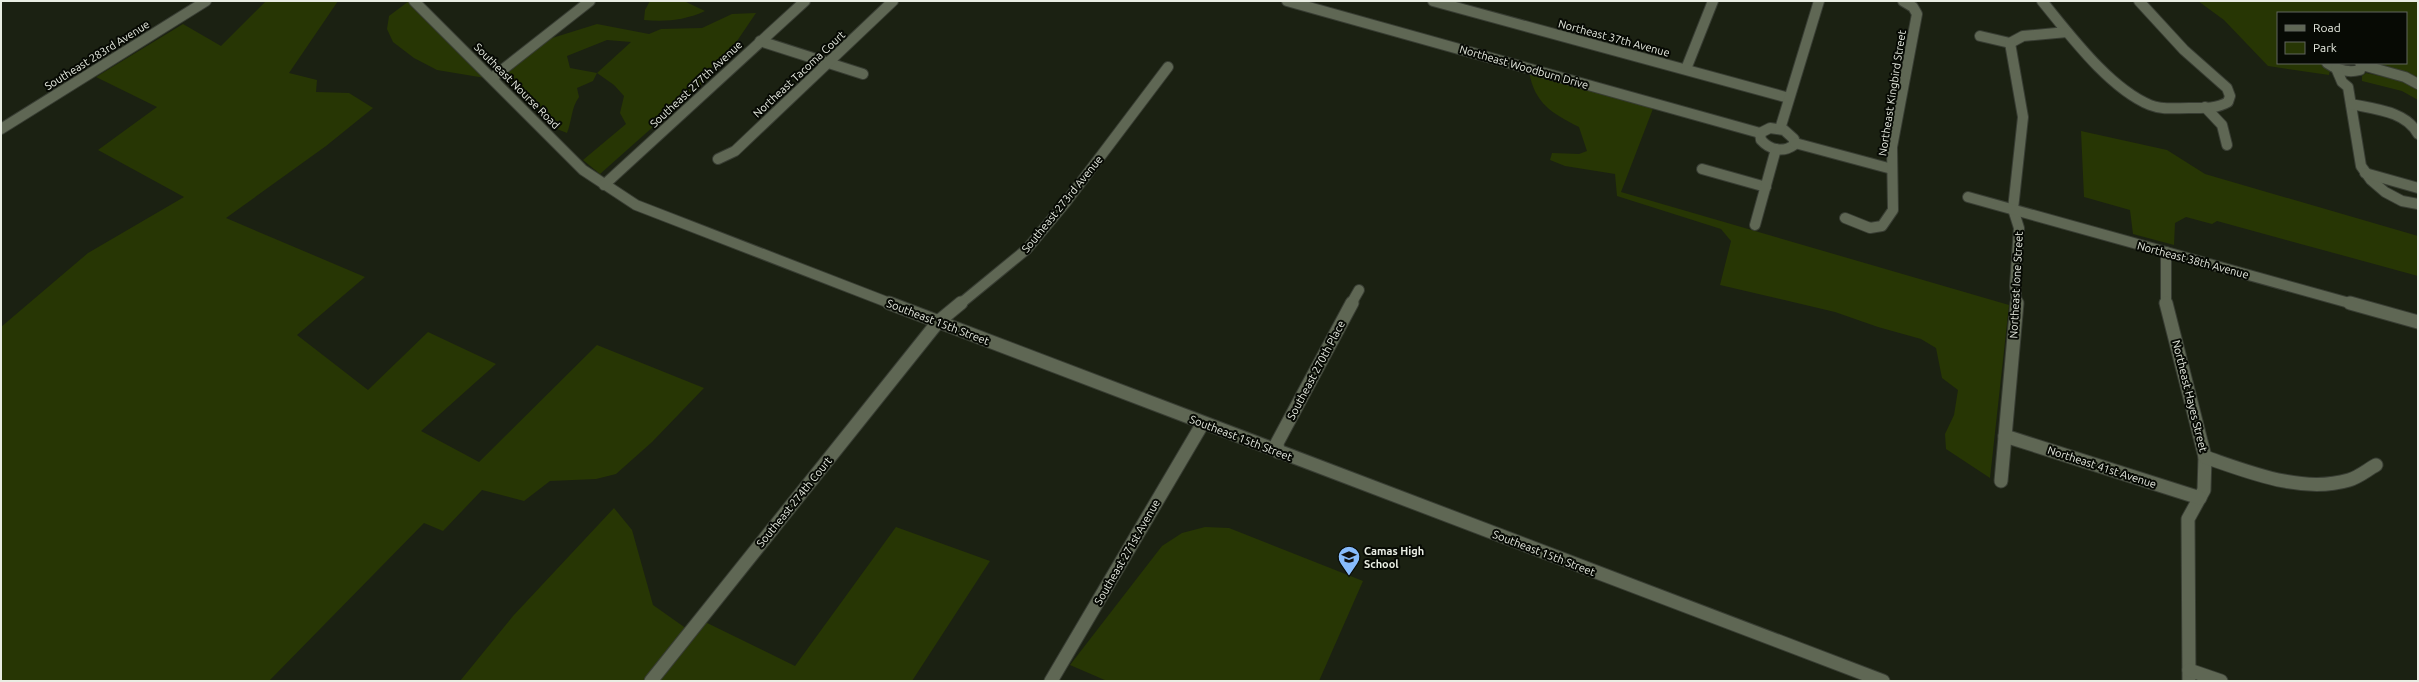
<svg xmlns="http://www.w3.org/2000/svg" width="2419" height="682" font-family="Ubuntu,sans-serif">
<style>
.green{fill:#273604;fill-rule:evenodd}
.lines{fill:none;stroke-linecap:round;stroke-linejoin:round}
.minor-far1-casing{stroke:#383d33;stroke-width:12}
.minor-casing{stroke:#383d33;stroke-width:15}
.minor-far1{stroke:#5f6754;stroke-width:10}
.minor{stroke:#5f6754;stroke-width:13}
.labels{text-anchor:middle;stroke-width:4;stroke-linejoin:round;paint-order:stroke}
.street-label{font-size:11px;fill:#e9ede3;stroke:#070a04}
.poi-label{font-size:11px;font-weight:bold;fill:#e9ede3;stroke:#070a04;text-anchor:start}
</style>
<rect width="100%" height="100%" fill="#1b2112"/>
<g class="green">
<path d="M 266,1 L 338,1 L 289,73 L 317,80 L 316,92 L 349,93 L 373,108 L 326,146 L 226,218 L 365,277 L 297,335 L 368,390 L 428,332 L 496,364 L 421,431 L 479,462 L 597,345 L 704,388 L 652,442 L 616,474 L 596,479 L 550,481 L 524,501 L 482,490 L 443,531 L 424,523 L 269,681 L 1,681 L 1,327 L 88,253 L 184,197 L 98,150 L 157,107 L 96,77 L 183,24 L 221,46 Z"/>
<path d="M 409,1 L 485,78 L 437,70 L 414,58 L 393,42 L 387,29 L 389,16 Z"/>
<path d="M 650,1 L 684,1 L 705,11 C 686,20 666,22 644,20 L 645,10 Z"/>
<path d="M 2198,1 L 2418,1 L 2418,80 L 2375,63 L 2406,63 L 2406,13 L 2278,13 L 2278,63 L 2320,63 L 2330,70 L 2329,75 L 2268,66 L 2224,20 Z"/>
<path d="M 756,13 L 735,44 L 712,66 L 708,78 L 600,174 L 583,160 L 626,124 L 620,113 L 624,96 L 614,85 L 597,73 L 593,81 L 577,88 L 579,97 C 571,108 572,121 567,133 L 557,129 L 503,75 L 549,39 L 597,24 L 649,34 L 661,29 L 702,28 L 732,14 ZM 607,40 L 631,42 L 597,73 L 570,68 L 567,56 Z"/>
<path d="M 1529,72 L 1654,106 L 1621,192 L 2009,305 L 1990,478 L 1946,449 L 1945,434 L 1954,415 L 1958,390 L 1942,378 L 1936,348 L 1921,339 L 1878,327 L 1835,312 L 1720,285 L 1731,241 L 1721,229 L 1617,196 L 1615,174 L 1565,166 L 1550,160 L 1552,153 L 1579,154 L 1587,151 L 1579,127 C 1552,113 1535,104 1529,72 Z"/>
<path d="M 2366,73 L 2398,80 L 2418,89 L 2418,100 L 2402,91 L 2362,81 L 2362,76 Z"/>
<path d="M 2081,131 L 2167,150 L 2205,174 L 2418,236 L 2418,276 L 2217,221 L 2212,224 L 2186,217 L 2175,223 L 2174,245 L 2133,234 L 2130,210 L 2084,197 Z"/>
<path d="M 614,508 L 632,530 L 653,605 L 687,629 L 646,681 L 460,681 L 513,616 Z"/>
<path d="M 896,527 L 990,561 L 912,681 L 653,681 L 701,620 L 795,666 Z"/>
<path d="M 1205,527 L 1229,528 L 1363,581 L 1319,681 L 1107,681 L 1070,665 L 1162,546 L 1182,533 Z"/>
</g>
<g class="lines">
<g class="minor-far1-casing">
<g id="minor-far1">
<path d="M 414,1 L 583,170 L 636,205 L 892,304"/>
<path d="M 1287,1 L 1760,133"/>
<path d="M 1433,1 L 1789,98"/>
<path d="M 2042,1 C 2070,35 2109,88 2150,105 C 2162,110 2176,108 2189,108 C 2202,108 2216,109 2228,102 L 2230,96 L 2227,88 L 2184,50 L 2139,1"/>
<path d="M 1980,36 L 2010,43 L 2023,36 L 2067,32"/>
<path d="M 760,41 L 863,74"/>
<path d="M 2010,43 L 2023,117 L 2013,209 L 2019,228 L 2015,286 L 2017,304"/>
<path d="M 2327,63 C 2337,70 2348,73 2360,70 L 2361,63"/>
<path d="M 2362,65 L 2405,77 L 2418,84"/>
<path d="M 2336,68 L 2342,82 L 2348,87 L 2361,166 L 2371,180 L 2385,192 L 2402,201 L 2418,204"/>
<path d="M 1686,69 L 1713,1"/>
<path d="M 492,78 L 590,1"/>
<path d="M 2351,104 C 2374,109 2406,111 2418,134"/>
<path d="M 2205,107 L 2222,125 L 2227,145"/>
<path d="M 1770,128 L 1784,130 L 1794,139 L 1794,145 C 1783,153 1770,150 1761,140 L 1760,133 Z"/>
<path d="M 1,129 L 206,1"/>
<path d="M 1780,129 L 1819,1"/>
<path d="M 1795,143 L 1892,169"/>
<path d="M 718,159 L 735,151 L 893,1"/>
<path d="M 1702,169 L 1766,187"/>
<path d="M 2365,173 L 2418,188"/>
<path d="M 604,185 L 805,1"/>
<path d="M 1968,197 L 2353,304"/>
<path d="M 1845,218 L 1870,228 L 1882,226 L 1893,210 L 1892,147 L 1917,14 L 1913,7 L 1903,1"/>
<path d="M 1755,225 L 1776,149"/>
<path d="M 2166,252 L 2166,304"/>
<path d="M 960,304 L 1027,249 L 1066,202 L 1168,67"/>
<path d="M 1351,304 L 1359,290"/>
</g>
</g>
<g class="minor-casing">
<g id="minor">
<path d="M 889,303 L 1883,681"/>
<path d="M 2166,303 L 2205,457 L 2204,490 L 2188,519 L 2189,681"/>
<path d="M 2350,303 L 2418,322"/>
<path d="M 2005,436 L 2200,498"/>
<path d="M 1278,452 L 1277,443 L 1352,303"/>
<path d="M 2205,457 C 2249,472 2302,494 2349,480 C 2359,477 2367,470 2376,465"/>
<path d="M 2001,481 L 2017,303"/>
<path d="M 2189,670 L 2221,681"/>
<path d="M 651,681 L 938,322 L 961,303"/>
<path d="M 1051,681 L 1203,423"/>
</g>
</g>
<use href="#minor-far1" class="minor-far1"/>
<use href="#minor" class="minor"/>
</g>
<defs>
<g id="school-pin" transform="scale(1.15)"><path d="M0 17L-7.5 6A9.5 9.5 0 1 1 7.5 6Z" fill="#87bbfb" stroke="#070a04"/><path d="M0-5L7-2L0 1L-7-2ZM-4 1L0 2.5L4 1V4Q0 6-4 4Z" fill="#111"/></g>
</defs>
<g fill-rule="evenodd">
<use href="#school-pin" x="1349" y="557"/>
</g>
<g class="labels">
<g class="street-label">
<text transform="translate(1614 38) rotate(15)" y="4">Northeast 37th Avenue</text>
<text transform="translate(97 55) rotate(-32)" y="4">Southeast 283rd Avenue</text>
<text transform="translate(1524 67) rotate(16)" y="4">Northeast Woodburn Drive</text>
<text transform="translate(799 74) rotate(-43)" y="4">Northeast Tacoma Court</text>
<text transform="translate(696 84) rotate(-43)" y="4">Southeast 277th Avenue</text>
<text transform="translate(517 86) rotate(45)" y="4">Southeast Nourse Road</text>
<text transform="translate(1892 93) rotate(-81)" y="4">Northeast Kingbird Street</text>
<text transform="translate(1062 204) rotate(-51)" y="4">Southeast 273rd Avenue</text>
<text transform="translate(2193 260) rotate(15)" y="4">Northeast 38th Avenue</text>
<text transform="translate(2016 285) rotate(-87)" y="4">Northeast Ione Street</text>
<text transform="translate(938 322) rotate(21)" y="4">Southeast 15th Street</text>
<text transform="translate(1316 370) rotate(-62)" y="4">Southeast 270th Place</text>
<text transform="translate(2190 396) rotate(76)" y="4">Northeast Hayes Street</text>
<text transform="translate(1241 438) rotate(21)" y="4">Southeast 15th Street</text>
<text transform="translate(2102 467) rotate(18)" y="4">Northeast 41st Avenue</text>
<text transform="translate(794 502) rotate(-51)" y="4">Southeast 274th Court</text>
<text transform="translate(1127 552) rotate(-60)" y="4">Southeast 271st Avenue</text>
<text transform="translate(1544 553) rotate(21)" y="4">Southeast 15th Street</text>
</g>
<g class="poi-label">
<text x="1364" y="555">Camas High<tspan x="1364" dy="13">School</tspan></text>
</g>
</g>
<rect width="2419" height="682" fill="none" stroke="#e9ede3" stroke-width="4"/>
<rect x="2277" y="12" width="130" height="52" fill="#070a04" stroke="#61655d"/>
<rect x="2285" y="25" width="20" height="6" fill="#5f6754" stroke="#61655d"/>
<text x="2313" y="32" font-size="12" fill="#e9ede3">Road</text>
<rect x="2285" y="42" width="20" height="12" fill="#273604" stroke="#61655d"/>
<text x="2313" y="52" font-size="12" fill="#e9ede3">Park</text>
</svg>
